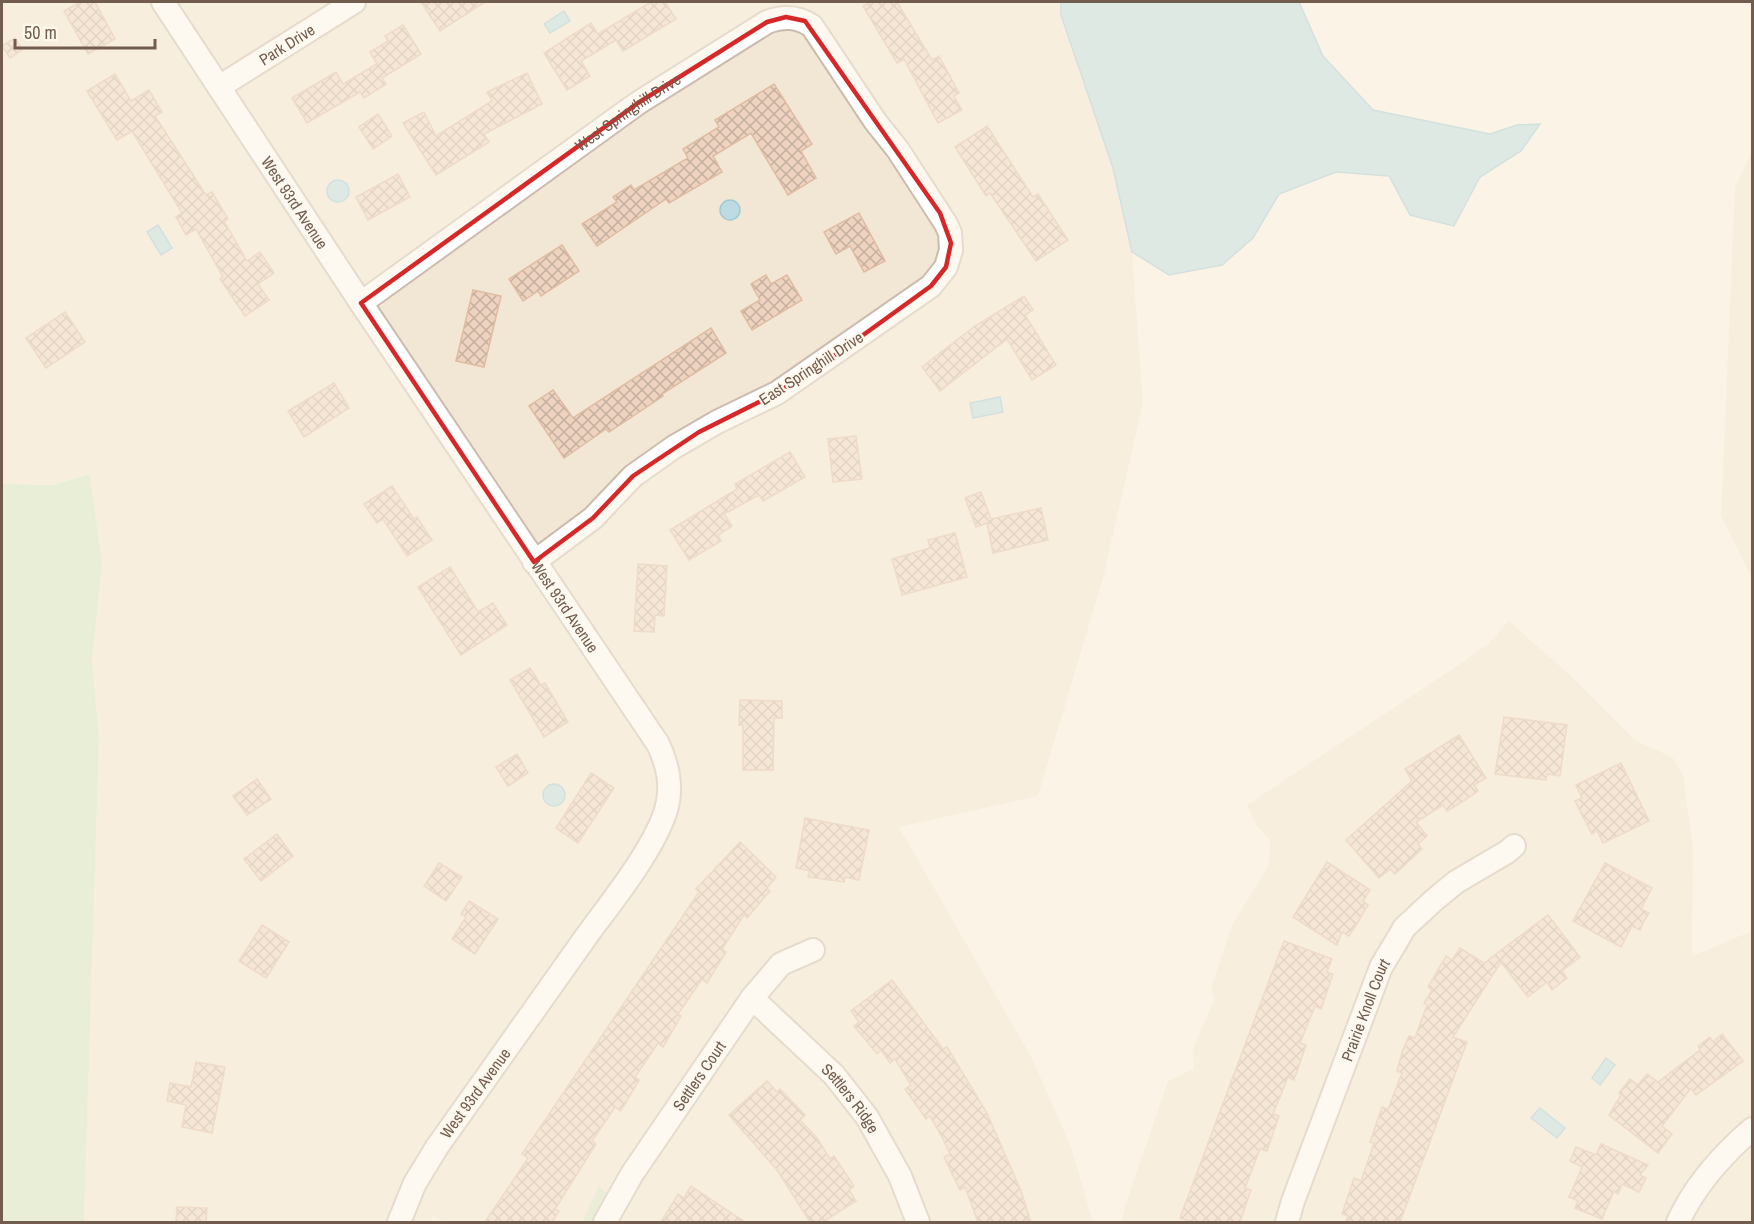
<svg xmlns="http://www.w3.org/2000/svg" width="1754" height="1224" font-family="'Archivo Narrow',sans-serif">
<style>
.residential{fill:#f2e6d5}
.green{fill:#d2e7c6}
.water{fill:#bcdbe3;stroke:#a3cad4;stroke-width:1.5}
.building{fill:url(#building-cross-hatch);stroke:#dfbca2;stroke-width:1.5}
.lines{fill:none;stroke-linecap:round;stroke-linejoin:round}
.minor-casing{stroke:#ccbcad;stroke-width:26}
.minor{stroke:#fff;stroke-width:22}
.marked{fill:none;stroke:#d62828;stroke-width:4.5;stroke-linejoin:round}
.labels{text-anchor:middle;stroke-width:4.5;stroke-linejoin:round;paint-order:stroke}
.street-label{font-size:16px;fill:#725c4d;stroke:#fef8ec}
</style>
<defs>
<pattern id="building-cross-hatch" width="8" height="8" patternUnits="userSpaceOnUse" patternTransform="scale(1.5)"><rect width="8" height="8" fill="#eed4c0"/><path d="M0 0l8 8M0 8l8-8" fill="none" stroke="#c5af9e"/></pattern>
</defs>
<rect width="100%" height="100%" fill="#fbf4e6"/>
<g class="residential">
<path d="M 2,2 L 1061,2 L 1061,15 L 1113,168 L 1132,252 L 1143,403 L 1103,578 L 1038,796 L 899,827 L 1033,1060 L 1072,1150 L 1093,1222 L 445,1222 L 433,1216 L 430,1222 L 84,1222 L 99,739 L 92,660 L 102,564 L 90,474 L 53,485 L 2,484 Z"/>
<path d="M 1752,153 L 1752,578 L 1721,516 L 1735,187 Z"/>
<path d="M 1509,621 L 1572,677 L 1635,740 L 1673,758 L 1683,775 L 1693,848 L 1692,956 L 1752,931 L 1752,1222 L 1121,1222 L 1126,1203 L 1168,1081 L 1194,1069 L 1192,1052 L 1214,999 L 1211,988 L 1232,925 L 1269,865 L 1270,840 L 1257,826 L 1247,805 L 1460,664 L 1488,644 Z"/>
</g>
<g class="green">
<path d="M 90,474 L 102,564 L 92,660 L 99,739 L 84,1222 L 2,1222 L 2,484 L 53,485 Z"/>
<path d="M 599,1186 L 606,1193 L 591,1222 L 582,1222 Z"/>
</g>
<g class="water">
<path d="M 1061,2 L 1299,2 L 1323,56 L 1373,110 L 1490,134 L 1517,125 L 1540,124 L 1521,151 L 1480,177 L 1454,226 L 1410,215 L 1389,176 L 1336,172 L 1279,194 L 1253,238 L 1222,265 L 1169,275 L 1132,252 L 1113,168 L 1061,15 Z"/>
<path d="M 564,11 L 570,21 L 550,33 L 544,24 Z"/>
<circle cx="338" cy="191" r="11"/>
<circle cx="730" cy="210" r="10"/>
<path d="M 158,225 L 172,248 L 161,255 L 147,232 Z"/>
<path d="M 1000,397 L 1003,412 L 973,418 L 970,403 Z"/>
<circle cx="554" cy="795" r="11"/>
<path d="M 1606,1058 L 1615,1065 L 1600,1085 L 1592,1078 Z"/>
<path d="M 1540,1108 L 1565,1128 L 1557,1138 L 1531,1118 Z"/>
</g>
<g class="building">
<path d="M 80,2 L 95,2 L 115,39 L 88,54 L 64,11 Z"/>
<path d="M 421,2 L 485,2 L 440,31 Z"/>
<path d="M 651,2 L 665,2 L 676,19 L 623,51 L 616,40 L 581,61 L 590,76 L 567,90 L 544,53 L 591,23 L 598,34 Z"/>
<path d="M 871,2 L 897,2 L 932,60 L 939,56 L 959,93 L 954,96 L 962,110 L 938,123 L 904,59 L 897,63 L 863,6 Z"/>
<path d="M 403,25 L 421,54 L 382,78 L 386,84 L 364,98 L 360,92 L 307,123 L 292,98 L 336,72 L 343,84 L 377,64 L 370,52 L 388,41 L 385,36 Z"/>
<path d="M 15,38 L 22,50 L 10,58 L 2,46 Z"/>
<path d="M 527,73 L 542,104 L 484,134 L 489,142 L 436,175 L 403,123 L 424,112 L 436,136 L 492,101 L 487,92 Z"/>
<path d="M 115,74 L 131,101 L 149,90 L 162,112 L 155,116 L 206,195 L 212,192 L 228,219 L 224,221 L 247,261 L 260,252 L 274,273 L 258,284 L 269,300 L 245,316 L 220,279 L 223,277 L 196,229 L 186,235 L 176,217 L 182,213 L 132,131 L 117,140 L 87,91 Z"/>
<path d="M 774,84 L 812,144 L 801,151 L 816,178 L 788,195 L 751,133 L 713,156 L 722,172 L 669,203 L 666,199 L 597,246 L 582,224 L 617,202 L 613,197 L 631,185 L 634,190 L 688,158 L 683,149 L 719,127 L 715,120 Z"/>
<path d="M 378,114 L 392,136 L 373,149 L 359,127 Z"/>
<path d="M 987,126 L 1033,197 L 1038,194 L 1068,240 L 1036,261 L 990,193 L 986,196 L 955,147 Z"/>
<path d="M 398,174 L 410,197 L 368,220 L 356,197 Z"/>
<path d="M 859,213 L 885,261 L 864,272 L 850,246 L 836,254 L 824,232 Z"/>
<path d="M 562,245 L 579,271 L 541,296 L 538,291 L 523,301 L 509,279 Z"/>
<path d="M 766,275 L 771,284 L 787,275 L 802,300 L 752,330 L 741,311 L 760,300 L 751,284 Z"/>
<path d="M 473,290 L 501,296 L 484,367 L 456,361 Z"/>
<path d="M 1024,296 L 1033,310 L 1025,315 L 1056,365 L 1032,380 L 1007,339 L 940,391 L 922,367 L 975,326 Z"/>
<path d="M 65,312 L 85,342 L 46,368 L 26,338 Z"/>
<path d="M 711,328 L 726,353 L 662,394 L 663,396 L 609,432 L 606,429 L 564,458 L 529,406 L 553,390 L 573,418 Z"/>
<path d="M 334,383 L 349,408 L 304,437 L 288,411 Z"/>
<path d="M 856,436 L 862,479 L 833,482 L 828,439 Z"/>
<path d="M 790,452 L 805,477 L 763,501 L 759,495 L 724,514 L 732,526 L 718,535 L 721,541 L 689,560 L 670,530 L 737,489 L 735,484 Z"/>
<path d="M 392,486 L 414,519 L 417,517 L 432,540 L 407,556 L 383,519 L 377,523 L 364,504 Z"/>
<path d="M 981,492 L 991,519 L 1041,508 L 1048,540 L 993,553 L 987,523 L 976,527 L 965,498 Z"/>
<path d="M 955,533 L 967,577 L 902,595 L 892,559 L 930,548 L 928,540 Z"/>
<path d="M 638,564 L 667,566 L 664,616 L 655,615 L 654,632 L 634,631 Z"/>
<path d="M 450,567 L 478,612 L 493,603 L 507,625 L 461,655 L 418,587 Z"/>
<path d="M 530,668 L 541,685 L 545,683 L 568,722 L 544,737 L 510,680 Z"/>
<path d="M 740,700 L 782,701 L 782,718 L 774,718 L 773,770 L 743,770 L 743,725 L 739,725 Z"/>
<path d="M 1504,717 L 1567,725 L 1560,776 L 1547,774 L 1546,780 L 1495,774 Z"/>
<path d="M 1459,735 L 1486,778 L 1474,785 L 1478,791 L 1462,802 L 1447,811 L 1443,805 L 1416,822 L 1427,836 L 1418,844 L 1422,849 L 1395,874 L 1390,869 L 1379,878 L 1346,840 L 1412,781 L 1405,769 Z"/>
<path d="M 517,754 L 528,773 L 508,786 L 496,767 Z"/>
<path d="M 1621,763 L 1649,821 L 1603,843 L 1597,831 L 1592,834 L 1583,817 L 1575,801 L 1582,798 L 1576,785 Z"/>
<path d="M 591,773 L 614,788 L 578,843 L 556,828 Z"/>
<path d="M 257,779 L 271,799 L 247,815 L 233,796 Z"/>
<path d="M 805,818 L 869,830 L 859,880 L 845,877 L 844,882 L 808,877 L 810,871 L 796,868 Z"/>
<path d="M 277,834 L 293,856 L 261,881 L 244,859 Z"/>
<path d="M 740,842 L 776,877 L 767,888 L 770,891 L 747,918 L 744,915 L 722,949 L 726,952 L 707,983 L 702,979 L 678,1014 L 681,1016 L 663,1047 L 658,1043 L 635,1077 L 639,1080 L 625,1104 L 620,1111 L 615,1107 L 592,1141 L 596,1144 L 555,1209 L 559,1211 L 552,1222 L 485,1222 L 528,1158 L 522,1154 L 699,892 L 696,889 Z"/>
<path d="M 1327,862 L 1370,890 L 1363,901 L 1368,905 L 1358,922 L 1349,936 L 1342,932 L 1337,945 L 1293,917 Z"/>
<path d="M 439,863 L 462,877 L 446,901 L 424,886 Z"/>
<path d="M 1605,863 L 1652,888 L 1641,909 L 1649,913 L 1644,921 L 1640,930 L 1632,926 L 1621,947 L 1573,921 Z"/>
<path d="M 469,901 L 498,919 L 475,954 L 452,939 L 466,917 L 461,914 Z"/>
<path d="M 1548,915 L 1580,957 L 1562,971 L 1567,978 L 1552,990 L 1547,982 L 1528,997 L 1501,962 L 1453,1037 L 1467,1042 L 1400,1222 L 1346,1222 L 1348,1216 L 1342,1214 L 1354,1178 L 1361,1181 L 1374,1143 L 1370,1142 L 1382,1107 L 1388,1109 L 1402,1073 L 1397,1071 L 1402,1052 L 1409,1036 L 1415,1038 L 1427,1005 L 1424,1003 L 1432,990 L 1428,987 L 1446,956 L 1452,960 L 1460,948 L 1484,963 Z"/>
<path d="M 262,925 L 289,942 L 266,978 L 239,961 Z"/>
<path d="M 1284,941 L 1332,959 L 1327,972 L 1333,974 L 1321,1009 L 1315,1006 L 1300,1043 L 1306,1045 L 1294,1080 L 1288,1077 L 1273,1114 L 1279,1116 L 1267,1151 L 1260,1149 L 1245,1188 L 1251,1190 L 1240,1222 L 1193,1222 L 1180,1218 Z"/>
<path d="M 892,980 L 943,1049 L 947,1047 L 987,1113 L 1021,1191 L 1031,1222 L 978,1222 L 965,1187 L 960,1190 L 944,1157 L 950,1154 L 941,1135 L 930,1116 L 926,1119 L 905,1089 L 911,1085 L 895,1059 L 890,1063 L 881,1050 L 877,1054 L 854,1026 L 859,1022 L 851,1011 Z"/>
<path d="M 1722,1034 L 1743,1061 L 1696,1095 L 1691,1088 L 1662,1126 L 1672,1134 L 1658,1153 L 1609,1115 L 1621,1095 L 1619,1093 L 1630,1079 L 1638,1085 L 1647,1074 L 1658,1082 L 1700,1050 L 1698,1046 L 1710,1037 L 1713,1042 Z"/>
<path d="M 196,1062 L 225,1067 L 212,1133 L 182,1127 L 186,1105 L 167,1101 L 170,1083 L 191,1087 Z"/>
<path d="M 767,1081 L 777,1092 L 780,1089 L 805,1115 L 800,1120 L 817,1138 L 830,1159 L 834,1156 L 854,1186 L 849,1190 L 856,1201 L 823,1222 L 810,1222 L 777,1170 L 729,1115 Z"/>
<path d="M 1601,1144 L 1648,1165 L 1640,1175 L 1646,1178 L 1639,1192 L 1622,1184 L 1618,1194 L 1614,1191 L 1602,1219 L 1575,1208 L 1578,1201 L 1569,1197 L 1582,1167 L 1570,1161 L 1576,1147 L 1596,1155 Z"/>
<path d="M 691,1186 L 745,1222 L 661,1222 L 678,1194 L 684,1198 Z"/>
<path d="M 177,1207 L 207,1208 L 206,1222 L 176,1222 Z"/>
</g>
<g class="lines">
<g class="minor-casing">
<g id="minor">
<path id="s1" d="M 163,2 L 361,303 L 658,744 C 668,765 673,786 666,810 C 654,849 613,900 588,934 C 538,1005 487,1076 437,1147 L 415,1183 L 399,1222"/>
<path id="s2" d="M 219,87 L 354,2"/>
<path id="s3" d="M 361,303 L 638,103 L 767,22 C 783,16 797,16 812,26 L 875,121 L 898,150 L 946,224 L 950,233 L 951,250 L 946,267 L 931,286 L 777,393 L 717,422 L 674,447 L 633,476 L 593,518 L 534,562"/>
<path id="s4" d="M 752,998 L 834,1075 L 867,1117 L 900,1176 L 918,1222"/>
<path id="s5" d="M 605,1222 L 632,1174 L 752,998 L 781,964 L 813,950"/>
<path id="s6" d="M 1287,1222 L 1293,1201 L 1381,967 L 1399,937 L 1404,928 L 1433,901 L 1456,882 L 1507,852 L 1514,846"/>
<path d="M 1678,1222 C 1694,1187 1723,1154 1752,1129"/>
</g>
</g>
<use href="#minor" class="minor"/>
</g>
<path d="M0 0H1754V1224H0ZM 786,17 L 805,21 L 940,213 L 951,243 L 946,267 L 931,286 L 841,351 L 777,393 L 699,432 L 633,476 L 593,518 L 534,562 L 361,303 L 638,103 L 767,22 Z" fill="#fbf4e6" fill-opacity=".55" fill-rule="evenodd"/>
<path class="marked" d="M 786,17 L 805,21 L 940,213 L 951,243 L 946,267 L 931,286 L 841,351 L 777,393 L 699,432 L 633,476 L 593,518 L 534,562 L 361,303 L 638,103 L 767,22 Z"/>
<g class="labels">
<g class="street-label">
<text dy="6" stroke="none"><textPath href="#s2" startOffset="80">Park Drive</textPath></text>
<text dy="6" stroke="none"><textPath href="#s3" startOffset="328">West Springhill Drive</textPath></text>
<text dy="6" stroke="none"><textPath href="#s1" startOffset="240">West 93rd Avenue</textPath></text>
<text transform="translate(811 368) rotate(-33)" y="6">East Springhill Drive</text>
<text dy="6" stroke="none"><textPath href="#s1" startOffset="726">West 93rd Avenue</textPath></text>
<text dy="6" stroke="none"><textPath href="#s6" startOffset="226">Prairie Knoll Court</textPath></text>
<text dy="6" stroke="none"><textPath href="#s5" startOffset="174">Settlers Court</textPath></text>
<text transform="translate(475 1093) rotate(-54)" y="6">West 93rd Avenue</text>
<text dy="6" stroke="none"><textPath href="#s4" startOffset="141">Settlers Ridge</textPath></text>
</g>
</g>
<rect width="1754" height="1224" fill="none" stroke="#725c4d" stroke-width="6"/>
<path d="M15 39v9h140v-9" fill="none" stroke="#725c4d" stroke-width="3"/>
<text x="24" y="39" font-size="18" fill="#725c4d" stroke="#fef8ec" stroke-width="4.5" paint-order="stroke">50 m</text>
</svg>
